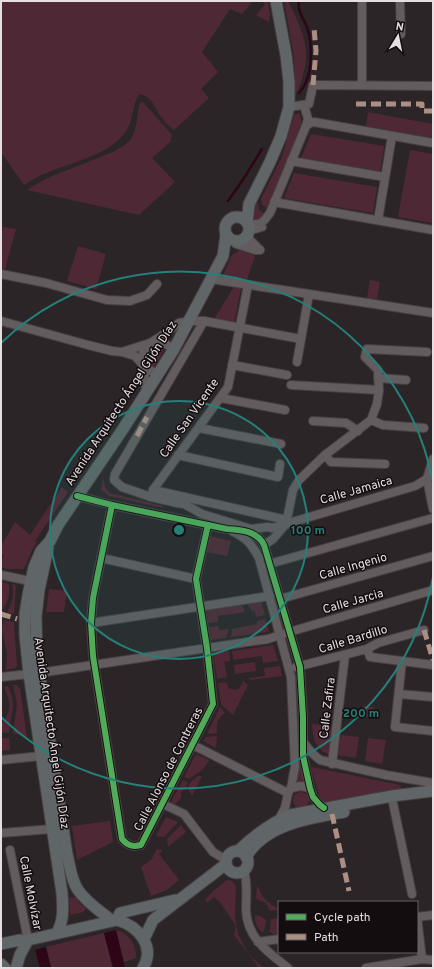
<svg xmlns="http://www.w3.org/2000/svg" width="434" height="969" font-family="Overpass,sans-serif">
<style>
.green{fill:#4f2835}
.water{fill:#2e0517}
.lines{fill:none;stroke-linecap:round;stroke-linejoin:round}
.stream{stroke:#2e0517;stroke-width:2.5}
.minor-casing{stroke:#464042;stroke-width:10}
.major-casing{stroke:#464042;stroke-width:13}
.minor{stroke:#625c5e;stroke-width:8}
.major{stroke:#606668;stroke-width:11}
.quiet{stroke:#ac8f84;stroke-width:5;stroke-dasharray:10 5;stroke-linecap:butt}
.cycleway-casing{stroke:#130d0f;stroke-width:8}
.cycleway{stroke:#51ab58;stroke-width:6}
.ring{fill:none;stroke:#248079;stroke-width:2}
.labels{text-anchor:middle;stroke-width:3;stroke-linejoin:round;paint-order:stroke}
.street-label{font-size:12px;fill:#e6dee0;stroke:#130d0f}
.centre{fill:#248079;stroke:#130d0f;stroke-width:2}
.ring-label{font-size:12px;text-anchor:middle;font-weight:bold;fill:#248079;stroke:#130d0f;stroke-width:3;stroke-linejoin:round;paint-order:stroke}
</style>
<rect width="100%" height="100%" fill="#2c2527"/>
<g class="green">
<path d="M 1,1 L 253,1 L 242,14 L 230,9 L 202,52 L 218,72 L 201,89 L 209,98 L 174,130 C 170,126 165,123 162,118 C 154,108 153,96 139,94 C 132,105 133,121 126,131 C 112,154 70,163 46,173 C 38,176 31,181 24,185 L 1,152 Z"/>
<path d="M 262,1 L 268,1 L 270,15 L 269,22 L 256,15 L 265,4 Z"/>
<path d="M 284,1 L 288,1 C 300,26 312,46 303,75 C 302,82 298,89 295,95 L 294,57 Z"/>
<path d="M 143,102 L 172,135 L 171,141 L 152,158 L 175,182 L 139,215 L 27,190 C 49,175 75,168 100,157 C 110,153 124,148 131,139 C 137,131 137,113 140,103 Z"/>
<path d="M 368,112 L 433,124 L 433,138 L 366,126 Z"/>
<path d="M 295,114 L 300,114 L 302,126 L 275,192 L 267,208 L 262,205 L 261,199 L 282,157 L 293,116 Z"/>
<path d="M 311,134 L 384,146 L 380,171 L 301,158 Z"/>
<path d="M 410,150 L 433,154 L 433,223 L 398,217 Z"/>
<path d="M 294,173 L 377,187 L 373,213 L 284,198 Z"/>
<path d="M 257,202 L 259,210 L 265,214 C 261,220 260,222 253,221 L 250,215 Z"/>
<path d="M 3,227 L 16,229 L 5,269 L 1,268 L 1,234 Z"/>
<path d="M 78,246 L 106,254 L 96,289 L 67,281 Z"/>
<path d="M 240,250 L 255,256 L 247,280 L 222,277 L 232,255 Z"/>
<path d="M 370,280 L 380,282 L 377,299 L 367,298 Z"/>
<path d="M 234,287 L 241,288 L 234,323 L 214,319 Z"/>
<path d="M 155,347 L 160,347 L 164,350 L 154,368 C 145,362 144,353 155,347 Z"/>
<path d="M 103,477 L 105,487 L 110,493 L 163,506 L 163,508 L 109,496 L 101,490 Z"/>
<path d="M 62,487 L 68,492 L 35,541 L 37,542 L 32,550 L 24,569 L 8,569 L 1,567 L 1,562 L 4,556 L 1,554 L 1,546 L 15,522 L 30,535 Z"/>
<path d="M 209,536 L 231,541 L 227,556 L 206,552 Z"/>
<path d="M 1,581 L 9,584 C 10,594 8,602 2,610 L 1,610 Z"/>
<path d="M 12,584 L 16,585 L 14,614 L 7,612 C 12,602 15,595 12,584 Z"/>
<path d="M 49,589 L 67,591 L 64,612 L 46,612 Z"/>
<path d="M 261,601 L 265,615 L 256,617 L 255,611 L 252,611 L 247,604 Z"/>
<path d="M 241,604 L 245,612 L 218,616 L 218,622 L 208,623 L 207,610 Z"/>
<path d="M 265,619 L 269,632 L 231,637 L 232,629 L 257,624 L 257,621 Z"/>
<path d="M 4,620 L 14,622 L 17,666 L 15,668 L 6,670 L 7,654 L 2,629 Z"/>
<path d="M 218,626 L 220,630 L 229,629 L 226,638 L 211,640 L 209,627 Z"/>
<path d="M 273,645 L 278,661 L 263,663 L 262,656 L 233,660 L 232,651 Z"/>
<path d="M 229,651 L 230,661 L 224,662 L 227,677 L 217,679 L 213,653 Z"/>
<path d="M 255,662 L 256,671 L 235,674 L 234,665 Z"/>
<path d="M 280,666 L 282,676 L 251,680 L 249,678 L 265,676 L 264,668 Z"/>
<path d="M 243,681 L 248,685 L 233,715 L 221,704 L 218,683 L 227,682 L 228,688 L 235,690 L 239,689 Z"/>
<path d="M 13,685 L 16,685 L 20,688 L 27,738 L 13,733 L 17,704 Z"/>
<path d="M 8,686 C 17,705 11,713 9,733 L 1,732 L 1,723 C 13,712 10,701 4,687 Z"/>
<path d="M 363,706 L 374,707 L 373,718 C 364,717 361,715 363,706 Z"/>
<path d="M 220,707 L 225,713 C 217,718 216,724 217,733 L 207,734 Z"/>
<path d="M 297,719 L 299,719 L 305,782 L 296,781 Z"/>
<path d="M 312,724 L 333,726 L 330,755 C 315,750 313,738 312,724 Z"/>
<path d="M 341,735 L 359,737 L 356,758 L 338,755 Z"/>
<path d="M 217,736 L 216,748 L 203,741 L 206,737 Z"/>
<path d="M 1,738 L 9,738 L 10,750 L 1,751 Z"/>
<path d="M 368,738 L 386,740 L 382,764 L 365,761 Z"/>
<path d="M 196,754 L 209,760 C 203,772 199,771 189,779 L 184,777 Z"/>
<path d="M 312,767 L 400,785 L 401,787 L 400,789 L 324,803 L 320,798 L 311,768 Z"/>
<path d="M 198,776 L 202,776 L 192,796 L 188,789 L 190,783 Z"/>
<path d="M 183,780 L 188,782 L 185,789 L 181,792 L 181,798 L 175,804 L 171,802 Z"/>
<circle cx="301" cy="800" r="8"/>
<path d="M 166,817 L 178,822 L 164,837 L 156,836 Z"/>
<path d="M 110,821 L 113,842 L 77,860 L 72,826 Z"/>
<path d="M 181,825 L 186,832 L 168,847 L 167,839 Z"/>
<path d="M 157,849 L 163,850 L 159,854 L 179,880 L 167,890 L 151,896 L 141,867 L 151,860 Z"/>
<path d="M 227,880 L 232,881 L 236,886 L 235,917 L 238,934 L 248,954 L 264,968 L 259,968 L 234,935 L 236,926 L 220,902 L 214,897 L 208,902 L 205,900 L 213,891 Z"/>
<path d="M 257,886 C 261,890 260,894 264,898 C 268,903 275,906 279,910 L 270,911 L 266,903 L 256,899 Z"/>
<path d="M 75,897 L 80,904 L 86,908 L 84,912 L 70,915 L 69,898 Z"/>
<path d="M 255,915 L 260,916 L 266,920 L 266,923 L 263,933 C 257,928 255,923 255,915 Z"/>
<path d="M 279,918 L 279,934 L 273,934 L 270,932 L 271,919 Z"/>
<path d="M 116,930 C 130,934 136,944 136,958 L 124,962 Z"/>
<path d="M 104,933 L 113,968 L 51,968 L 46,947 Z"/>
</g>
<g class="water">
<path d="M 116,930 L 125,968 L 113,968 L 104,933 Z"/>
<path d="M 46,947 L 51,968 L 40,968 L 35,950 Z"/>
</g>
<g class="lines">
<g class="stream">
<path d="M 299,1 C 297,12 305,20 308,30 C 312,44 312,69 306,82 C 305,86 302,89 299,93"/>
<path d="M 228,201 L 244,178 L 262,149"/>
</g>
<g class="minor-casing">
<g id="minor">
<path d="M 362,1 L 362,85"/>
<path d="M 400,1 L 401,34"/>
<path d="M 289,107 L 309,104 L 313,85 L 433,86"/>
<path d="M 306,126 L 310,123 L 314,122 L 433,143"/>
<path d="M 291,161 L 385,177"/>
<path d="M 274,202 L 433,230"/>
<path d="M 378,220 L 392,136"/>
<path d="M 248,224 C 261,225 262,224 270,213 L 306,126 L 308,119 L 304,105"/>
<path d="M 248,231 L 262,227"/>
<path d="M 246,236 L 260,250"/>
<path d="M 236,244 L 255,250 L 260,250"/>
<path d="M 1,274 L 46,283 L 107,300 L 130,301 L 147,295 L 157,284"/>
<path d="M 211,279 L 433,313"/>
<path d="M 1,321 L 88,345 L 112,351 L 122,352 L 135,356 L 143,365 L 157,375"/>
<path d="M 204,321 L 115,474 L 114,480 L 122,487 L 151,497 L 153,490 L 228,387 L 248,285"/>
<path d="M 122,352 L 150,343 L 160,337 L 179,323 L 189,321 L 204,321 L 301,339"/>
<path d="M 297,362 L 309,294"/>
<path d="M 232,365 L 287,375"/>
<path d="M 378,378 L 406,380"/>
<path d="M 291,385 L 379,390"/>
<path d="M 146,393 L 143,352 L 150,343 L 162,342 L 174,349"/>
<path d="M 221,398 L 285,410"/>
<path d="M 371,420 L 383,425 L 424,428"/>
<path d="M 313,421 L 346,423 L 358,431"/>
<path d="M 199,428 L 281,444"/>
<path d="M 178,455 L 278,477 L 280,464"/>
<path d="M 325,455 L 331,462 L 385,464"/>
<path d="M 427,479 L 433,509"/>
<path d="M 153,490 L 287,520"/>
<path d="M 77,496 L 112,505 L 227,529 C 242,530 257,531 264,545 L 300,667 L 303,717 L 303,756 L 310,788 L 313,797 L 320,805 L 324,808"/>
<path d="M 151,497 L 177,503 L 184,504 L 202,514 L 251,529 L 268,527 L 272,528 L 415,486 L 427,479 L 433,459"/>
<path d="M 112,505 L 93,598 L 91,623 L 93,656 L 122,839 C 128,846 133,847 141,845 L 213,704 L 207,648 L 196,579 L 208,525"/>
<path d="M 232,531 C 246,538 251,543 259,558 L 291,677 L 295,767 L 291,788 L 288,793 L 285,808 L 279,819"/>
<path d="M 264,545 L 273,539 L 286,524 L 293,490 L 299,480 L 325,455 L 371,420 L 377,404 L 379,390 L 378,370 L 365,357 L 367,349 L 427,352"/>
<path d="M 101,558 L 196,579"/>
<path d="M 269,564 L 433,518"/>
<path d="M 1,575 L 30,581"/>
<path d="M 280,599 L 433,556"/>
<path d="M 91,623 L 270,596"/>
<path d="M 367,649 L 370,657 L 433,665"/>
<path d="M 402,661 L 395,727 L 433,731"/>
<path d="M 296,667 L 367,649 L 378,643 L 424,630"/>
<path d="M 39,673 L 268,639 L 289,632 L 433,590"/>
<path d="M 1,677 L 29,674"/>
<path d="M 399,694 L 433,697"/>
<path d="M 304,743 L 312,753 L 320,760 L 386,775 L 433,783"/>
<path d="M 193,745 L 288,793"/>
<path d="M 1,760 L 41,756"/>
<path d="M 332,764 L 345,655"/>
<path d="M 291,788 L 301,786 L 310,788"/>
<path d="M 393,803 L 412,894"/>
<path d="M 163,804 L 184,814 L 213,852 L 226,860"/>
<path d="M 1,833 L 52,829"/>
<path d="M 10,850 L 28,940"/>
<path d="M 244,870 C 248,884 246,896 246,910 C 247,938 268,952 288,968"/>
<path d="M 417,917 L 422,959"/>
<path d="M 417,917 L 433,915"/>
<path d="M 258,942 L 279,939"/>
<path d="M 366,968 L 422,959 L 433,960"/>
</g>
</g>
<g class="major-casing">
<g id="major">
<circle cx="237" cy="229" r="12"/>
<path d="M 247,223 L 249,204 L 270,162 L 281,136 L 289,107 L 289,82 L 286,55 L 276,1"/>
<path d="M 48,548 L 39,590 L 36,616 L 37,658 L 67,854 C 70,866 71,880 78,890 C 86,902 100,911 111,920"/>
<path d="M 238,851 C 253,837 270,823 290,815 L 392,796 L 433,791"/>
<circle cx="237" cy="862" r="11"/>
<path d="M 246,857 C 265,824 310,818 344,812"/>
<path d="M 117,920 L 120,913 L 175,900"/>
<path d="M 57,933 C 64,920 63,908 62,893 L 29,674 L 25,635 L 25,614 L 28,595 L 34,567 L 41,551 L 50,541 L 58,525 L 123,429 L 174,349 L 223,256 L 226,235"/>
<path d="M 144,939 L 153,920 L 226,864"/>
<path d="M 1,944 L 20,940 L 26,942"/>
<path d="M 1,964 L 5,968"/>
<path d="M 16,968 L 20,955 L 28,940 L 117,920 C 138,926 156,946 143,968"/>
</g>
</g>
<use href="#minor" class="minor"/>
<use href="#major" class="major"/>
<g class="quiet">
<path d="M 313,85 L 316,51 L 314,28"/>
<path d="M 356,104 L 422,104 L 422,111 L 433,111"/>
<path d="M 137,436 L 147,417"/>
<path d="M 1,614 L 17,619"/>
<path d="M 424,630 L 433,660"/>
<path d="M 332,814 L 349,891"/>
</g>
<g class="cycleway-casing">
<g id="cycleway">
<path d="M 77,496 L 112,505 L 227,529 C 242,530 257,531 264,545 L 300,667 L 303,717 L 303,756 L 310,788 L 313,797 L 320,805 L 324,808"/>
<path d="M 112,505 L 93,598 L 91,623 L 93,656 L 122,839 C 128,846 133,847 141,845 L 213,704 L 207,648 L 196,579 L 208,525"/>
</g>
</g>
<use href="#cycleway" class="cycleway"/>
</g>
<circle cx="179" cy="530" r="129" fill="#248079" fill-opacity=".12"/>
<g class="ring">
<circle cx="179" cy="530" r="129"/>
<path d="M433 577A258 258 0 0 1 1 717M1 343A258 258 0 0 1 433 483"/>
</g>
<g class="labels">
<g class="street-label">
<text transform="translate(121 403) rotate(-57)" y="4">Avenida Arquitecto Ángel Gijón Díaz</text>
<text transform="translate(189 418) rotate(-55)" y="4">Calle San Vicente</text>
<text transform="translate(356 490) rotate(-16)" y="4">Calle Jamaica</text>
<text transform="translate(353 566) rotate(-16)" y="4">Calle Ingenio</text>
<text transform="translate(353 601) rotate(-16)" y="4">Calle Jarcia</text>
<text transform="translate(353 639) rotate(-17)" y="4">Calle Bardillo</text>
<text transform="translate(327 708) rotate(-83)" y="4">Calle Zafira</text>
<text transform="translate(52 733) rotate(82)" y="4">Avenida Arquitecto Ángel Gijón Díaz</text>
<text transform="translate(168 769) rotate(-63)" y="4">Calle Alonso de Contreras</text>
<text transform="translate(31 893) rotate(79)" y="4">Calle Molvízar</text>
</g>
</g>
<circle cx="179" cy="530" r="6" class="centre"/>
<g class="ring-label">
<text x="308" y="534">100 m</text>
<text x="361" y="717">200 m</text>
</g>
<rect width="434" height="969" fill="none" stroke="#e6dee0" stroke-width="4"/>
<rect x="278" y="901" width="140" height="52" fill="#130d0f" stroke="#676163"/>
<rect x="286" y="914" width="20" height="6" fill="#51ab58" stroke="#676163"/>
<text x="314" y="921" font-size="12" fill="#e6dee0">Cycle path</text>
<rect x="286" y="934" width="20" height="6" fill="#ac8f84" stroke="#676163"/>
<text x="314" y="941" font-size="12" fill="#e6dee0">Path</text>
<g transform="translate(398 36) rotate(10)" stroke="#130d0f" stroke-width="3" paint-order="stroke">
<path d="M0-3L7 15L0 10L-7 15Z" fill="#e6dee0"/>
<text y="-6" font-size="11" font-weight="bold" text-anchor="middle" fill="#e6dee0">N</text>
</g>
</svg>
